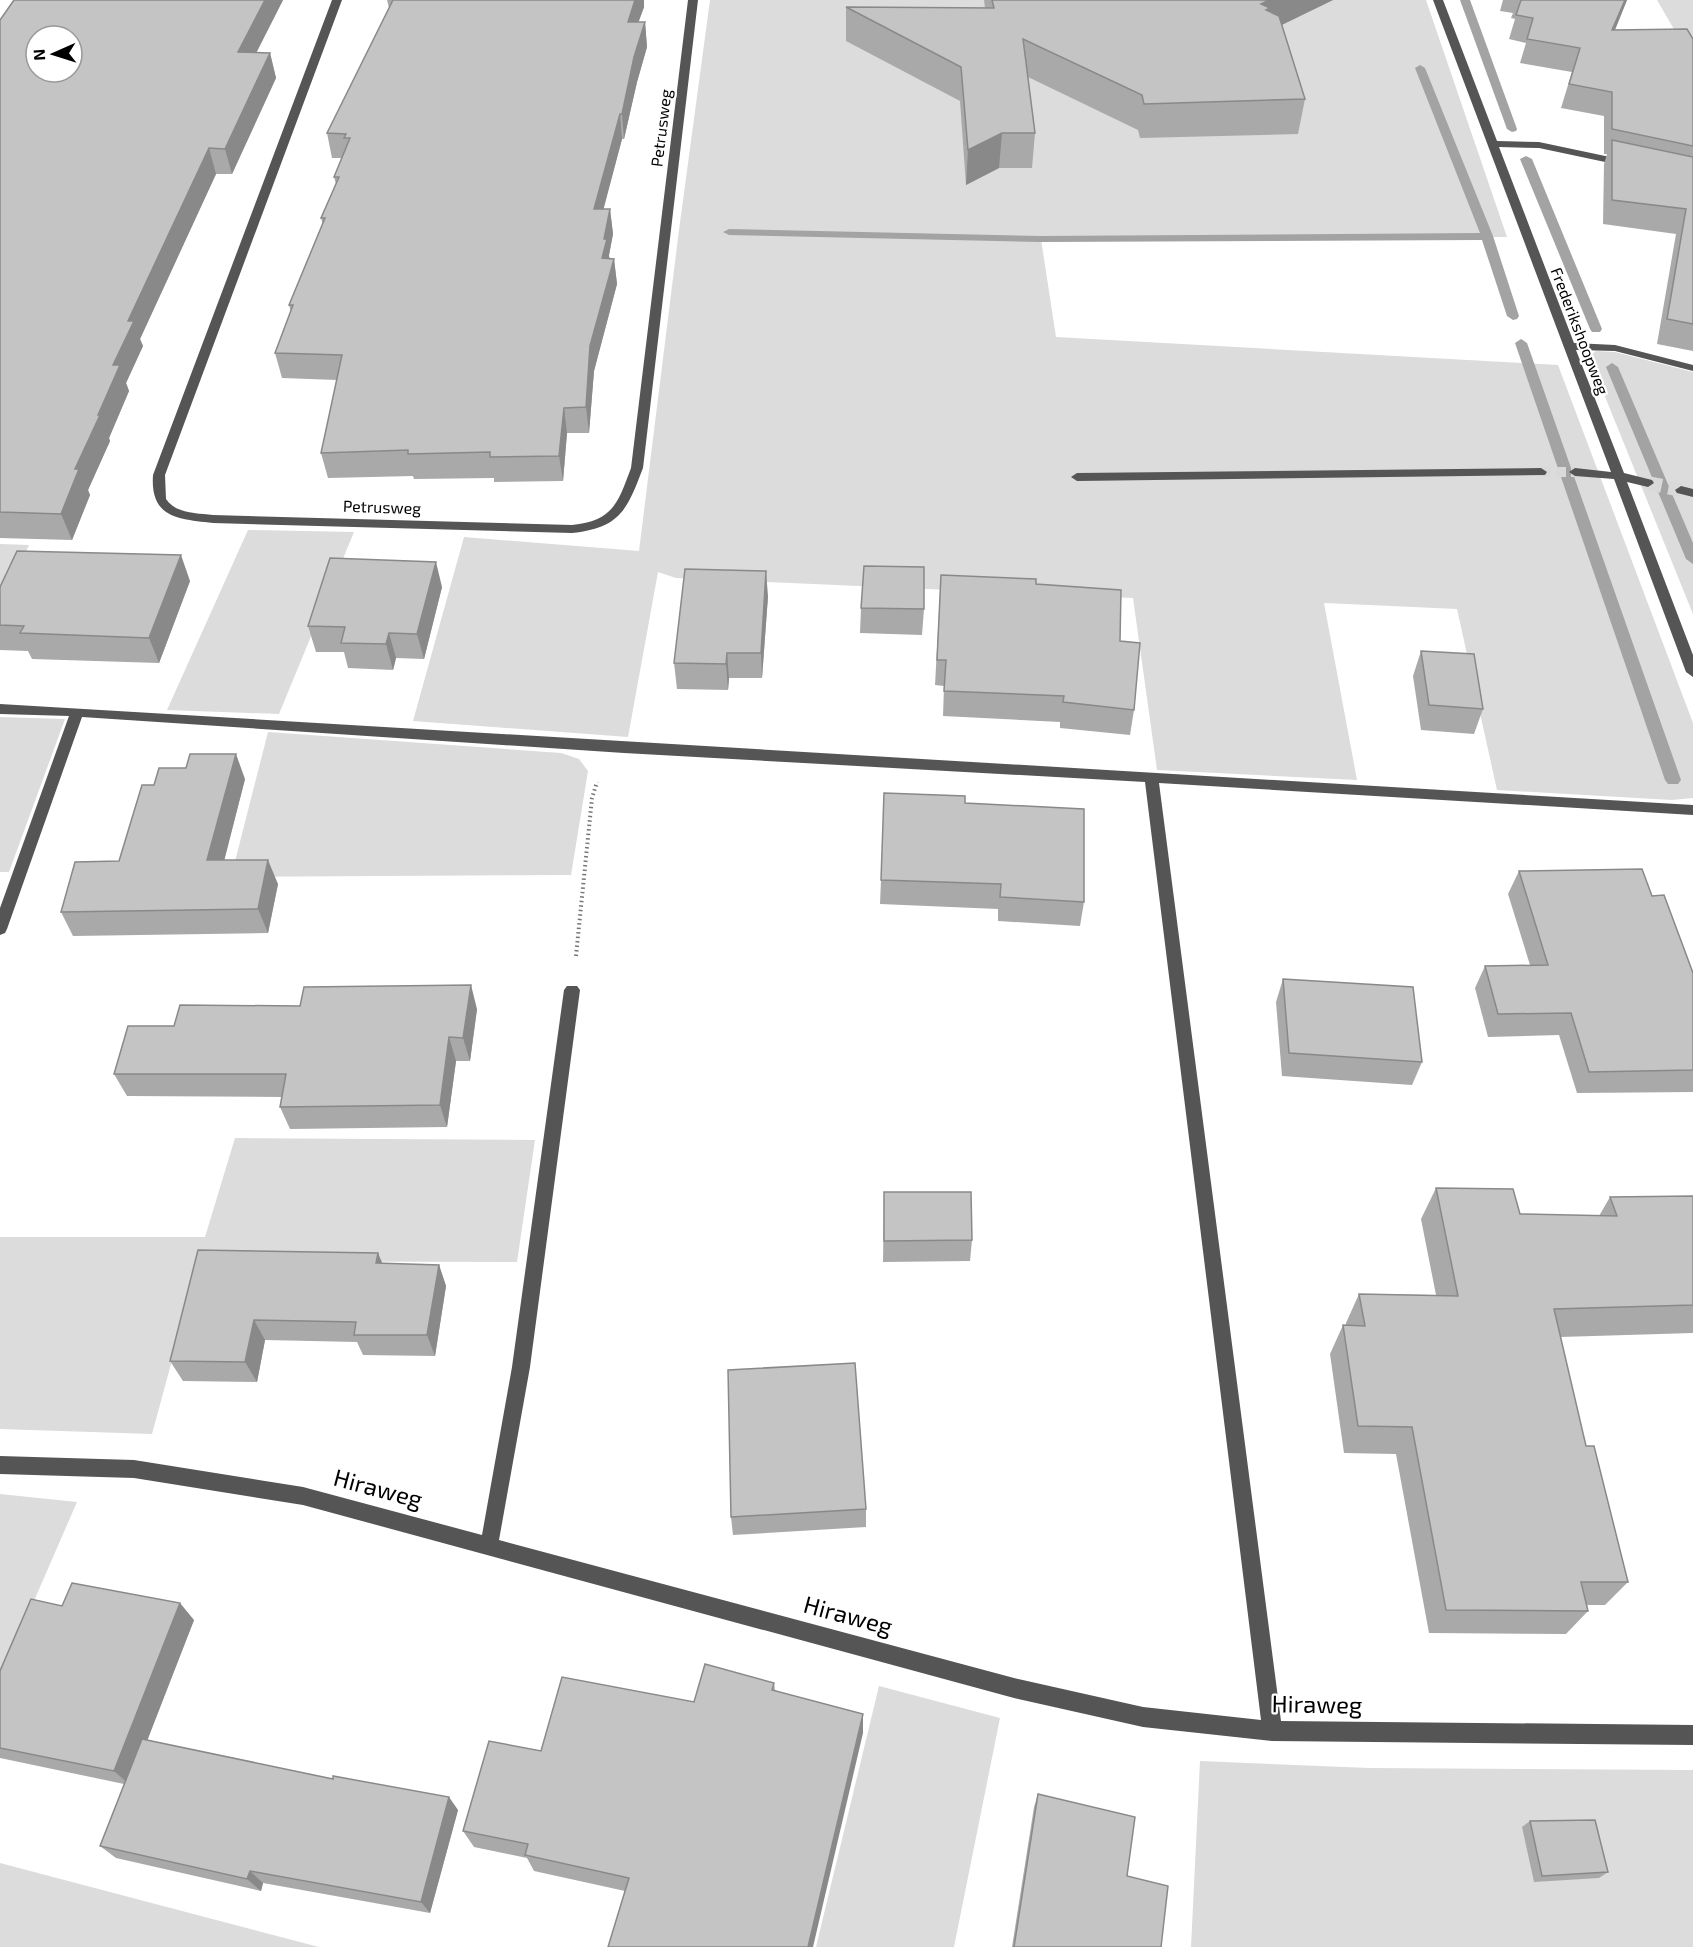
<svg xmlns="http://www.w3.org/2000/svg" width="1693" height="1947" font-family="'Exo 2',sans-serif">
<style>
.green{fill:#dcdcdc}
.lines{fill:none;stroke-linecap:round;stroke-linejoin:round}
.stream{fill:#a3a3a3;fill-rule:evenodd}
.minor-tunnel-far1{stroke:#d9d9d9;stroke-width:10;stroke-dasharray:10 5;stroke-linecap:butt}
.minor-tunnel{stroke:#d9d9d9;stroke-width:14;stroke-dasharray:14 7;stroke-linecap:butt}
.path{stroke:#777;stroke-width:4;stroke-dasharray:1.5 3;stroke-linecap:butt}
.minor{fill:#555;fill-rule:evenodd}
.wall{fill:#a9a9a9}
.shaded-wall{fill:#898989}
.building{fill:#c4c4c4;stroke:#898989;stroke-width:1.5;fill-rule:evenodd}
.labels{text-anchor:middle;stroke-width:4.5;stroke-linejoin:round;paint-order:stroke}
.far-street-label{font-size:16px;fill:#000;stroke:#fff}
.near-street-label{font-size:24px;fill:#000;stroke:#fff}
</style>
<rect width="100%" height="100%" fill="#fff"/>
<g class="green">
<path d="M 710,0 L 1426,0 L 1507,237 L 1041,239 L 1056,337 L 1558,365 L 1693,723 L 1693,798 L 1672,800 L 1497,790 L 1457,609 L 1324,603 L 1357,780 L 1157,770 L 1133,598 L 676,578 L 658,572 L 628,737 L 413,721 L 464,537 L 639,551 L 679,230 Z"/>
<path d="M 1657,0 L 1693,0 L 1693,62 Z"/>
<path d="M 1596,351 L 1615,352 L 1693,372 L 1693,614 L 1589,357 Z"/>
<path d="M 248,530 L 354,532 L 279,714 L 167,710 Z"/>
<path d="M 0,544 L 29,545 L 0,609 Z"/>
<path d="M 0,717 L 65,719 L 9,872 L 0,872 Z"/>
<path d="M 268,732 L 561,753 L 579,759 L 588,771 L 571,875 L 231,877 Z"/>
<path d="M 235,1138 L 535,1140 L 517,1262 L 199,1261 L 152,1434 L 0,1429 L 0,1237 L 205,1237 Z"/>
<path d="M 0,1494 L 77,1502 L 0,1679 Z"/>
<path d="M 879,1686 L 1000,1718 L 954,1947 L 816,1947 Z"/>
<path d="M 1200,1761 L 1369,1768 L 1693,1770 L 1693,1947 L 1191,1947 Z"/>
<path d="M 0,1863 L 319,1947 L 0,1947 Z"/>
</g>
<g class="lines">
<g class="stream">
<path d="M 1460,0 L 1470,0 L 1517,129 L 1516,131 L 1512,132 L 1507,129 Z"/>
<path d="M 1420,65 L 1425,68 L 1493,236 L 1519,316 L 1517,319 L 1513,320 L 1507,316 L 1482,240 L 1040,242 L 729,235 L 723,232 L 729,229 L 1040,236 L 1480,233 L 1415,68 Z"/>
<path d="M 1526,156 L 1532,159 L 1602,329 L 1600,332 L 1592,332 L 1590,329 L 1520,159 Z"/>
<path d="M 1521,339 L 1527,343 L 1681,780 L 1678,784 L 1668,784 L 1665,780 L 1515,343 Z"/>
<path d="M 1612,363 L 1618,367 L 1693,543 L 1693,564 L 1686,559 L 1606,367 Z"/>
</g>
<path class="minor-tunnel-far1" d="M 1541,472 L 1575,472"/>
<path class="minor-tunnel" d="M 1648,483 L 1681,490"/>
<path class="path" d="M 576,956 L 592,798 L 597,782"/>
<g class="minor">
<path d="M 332,0 L 342,0 L 165,475 L 166,499 C 176,514 197,513 213,515 L 572,525 C 613,521 618,503 631,468 L 688,0 L 698,0 L 643,468 C 627,510 620,528 572,533 L 213,523 C 178,519 150,518 153,475 Z"/>
<path d="M 1433,0 L 1443,0 L 1497,141 L 1539,142 L 1624,160 L 1629,163 L 1624,166 L 1539,148 L 1499,147 L 1574,343 L 1615,345 L 1693,365 L 1693,371 L 1615,351 L 1576,350 L 1624,473 L 1652,480 L 1654,483 L 1648,487 L 1627,482 L 1693,655 L 1693,677 L 1686,672 L 1614,479 L 1575,476 L 1569,472 L 1575,468 L 1611,472 Z"/>
<path d="M 1541,468 L 1547,472 L 1545,475 L 1077,481 L 1071,477 L 1077,473 Z"/>
<path d="M 1681,486 L 1693,489 L 1693,497 L 1677,493 L 1675,490 Z"/>
<path d="M 0,704 L 1693,805 L 1693,815 L 1159,783 L 1281,1721 L 1693,1725 L 1693,1745 L 1272,1741 L 1143,1727 L 1014,1698 L 303,1505 L 134,1478 L 0,1474 L 0,1456 L 134,1460 L 303,1487 L 482,1535 L 512,1367 L 564,990 L 567,986 L 577,986 L 580,990 L 530,1367 L 499,1540 L 1014,1678 L 1143,1707 L 1261,1720 L 1145,782 L 624,753 L 82,717 L 7,929 L 5,933 L 0,935 L 0,908 L 69,716 L 0,714 Z"/>
</g>
</g>
<g class="wall">
<path d="M 14,0 L 283,0 L 256,53 L 270,53 L 276,78 L 232,174 L 216,174 L 140,339 L 143,346 L 126,383 L 129,391 L 109,438 L 110,441 L 88,490 L 90,495 L 72,540 L 0,538 L 0,20 Z"/>
<path d="M 387,0 L 644,0 L 644,7 L 638,22 L 645,22 L 647,47 L 637,82 L 624,139 L 622,139 L 603,209 L 610,209 L 613,234 L 609,255 L 609,258 L 614,259 L 617,284 L 594,371 L 589,433 L 567,433 L 563,481 L 494,482 L 494,478 L 414,479 L 413,476 L 328,478 L 321,453 L 337,380 L 282,378 L 275,353 L 291,312 L 289,305 L 323,225 L 321,218 L 336,184 L 334,177 L 342,158 L 332,158 L 327,133 L 389,8 Z"/>
<path d="M 984,0 L 1333,0 L 1282,25 L 1305,99 L 1298,134 L 1140,138 L 1138,130 L 1028,77 L 1035,133 L 1032,168 L 999,168 L 966,185 L 960,101 L 846,41 L 846,7 L 985,8 Z"/>
<path d="M 1503,0 L 1627,0 L 1615,30 L 1693,39 L 1693,351 L 1657,344 L 1676,234 L 1603,224 L 1604,164 L 1607,154 L 1604,154 L 1604,116 L 1561,108 L 1572,72 L 1520,63 L 1526,43 L 1509,39 L 1515,19 L 1511,18 L 1513,13 L 1500,11 Z"/>
<path d="M 941,575 L 1036,584 L 1120,641 L 1134,710 L 1130,735 L 1060,728 L 1060,722 L 943,716 L 944,686 L 935,685 Z"/>
<path d="M 190,581 L 159,663 L 32,659 L 28,651 L 0,650 L 0,587 Z"/>
<path d="M 442,587 L 424,659 L 396,658 L 393,670 L 348,668 L 344,652 L 316,652 L 308,626 Z"/>
<path d="M 768,596 L 762,678 L 729,678 L 728,690 L 677,689 L 674,663 Z"/>
<path d="M 861,608 L 924,609 L 922,635 L 860,633 Z"/>
<path d="M 1421,651 L 1483,709 L 1474,734 L 1421,730 L 1413,676 Z"/>
<path d="M 245,779 L 224,860 L 278,884 L 268,933 L 73,936 L 61,912 L 119,861 L 154,785 Z"/>
<path d="M 965,803 L 1084,902 L 1080,926 L 998,921 L 998,909 L 880,904 L 881,880 Z"/>
<path d="M 1519,871 L 1652,896 L 1693,973 L 1693,1092 L 1577,1093 L 1559,1035 L 1488,1037 L 1475,988 L 1485,966 L 1530,965 L 1508,894 Z"/>
<path d="M 1283,979 L 1422,1062 L 1412,1085 L 1282,1076 L 1276,1002 Z"/>
<path d="M 300,1006 L 477,1009 L 470,1061 L 456,1061 L 447,1127 L 290,1129 L 280,1107 L 282,1097 L 127,1096 L 114,1074 L 174,1026 Z"/>
<path d="M 1436,1188 L 1520,1214 L 1599,1216 L 1610,1197 L 1693,1196 L 1693,1333 L 1560,1337 L 1586,1446 L 1628,1582 L 1605,1605 L 1587,1605 L 1588,1611 L 1566,1634 L 1429,1633 L 1396,1454 L 1344,1453 L 1330,1354 L 1343,1325 L 1346,1326 L 1346,1323 L 1359,1294 L 1436,1295 L 1421,1219 Z"/>
<path d="M 884,1192 L 972,1240 L 970,1261 L 883,1262 Z"/>
<path d="M 198,1250 L 383,1264 L 439,1265 L 446,1286 L 435,1356 L 363,1355 L 357,1342 L 265,1340 L 257,1382 L 183,1381 L 170,1361 Z"/>
<path d="M 866,1509 L 866,1527 L 733,1535 L 731,1517 Z"/>
<path d="M 194,1620 L 147,1740 L 458,1810 L 430,1913 L 263,1883 L 261,1891 L 116,1858 L 100,1846 L 124,1784 L 0,1758 L 0,1671 Z"/>
<path d="M 774,1683 L 775,1690 L 863,1733 L 625,1891 L 534,1871 L 527,1858 L 474,1847 L 463,1831 L 541,1751 L 694,1702 Z"/>
<path d="M 1038,1794 L 1161,1947 L 1012,1947 L 1034,1807 Z"/>
<path d="M 1530,1821 L 1608,1872 L 1599,1878 L 1534,1882 L 1522,1827 Z"/>
</g>
<g class="shaded-wall">
<path d="M 265,0 L 283,0 L 244,77 L 238,52 Z"/>
<path d="M 635,0 L 644,0 L 644,7 L 630,46 L 628,22 Z"/>
<path d="M 1269,0 L 1333,0 L 1265,33 L 1261,4 Z"/>
<path d="M 1625,0 L 1627,0 L 1605,54 L 1612,30 Z"/>
<path d="M 645,22 L 647,47 L 637,82 L 624,139 L 622,114 L 634,57 Z"/>
<path d="M 270,53 L 276,78 L 232,174 L 225,149 Z"/>
<path d="M 620,114 L 622,139 L 597,234 L 594,209 Z"/>
<path d="M 1002,133 L 999,168 L 966,185 L 968,150 Z"/>
<path d="M 209,148 L 216,174 L 140,339 L 143,346 L 126,383 L 129,391 L 109,438 L 110,441 L 88,490 L 90,495 L 72,540 L 61,514 L 75,469 L 98,415 L 113,365 L 128,321 Z"/>
<path d="M 610,209 L 613,234 L 609,255 L 610,264 L 602,258 L 604,239 Z"/>
<path d="M 614,259 L 617,284 L 594,371 L 589,433 L 586,407 L 590,346 Z"/>
<path d="M 564,408 L 567,433 L 563,481 L 559,456 Z"/>
<path d="M 181,555 L 190,581 L 159,663 L 149,638 Z"/>
<path d="M 436,562 L 442,587 L 424,659 L 417,634 Z"/>
<path d="M 766,571 L 768,596 L 762,678 L 761,653 Z"/>
<path d="M 389,633 L 396,658 L 393,670 L 386,644 Z"/>
<path d="M 727,653 L 729,678 L 728,690 L 726,664 Z"/>
<path d="M 236,754 L 245,779 L 218,885 L 207,860 Z"/>
<path d="M 268,860 L 278,884 L 268,933 L 258,909 Z"/>
<path d="M 471,985 L 477,1009 L 470,1061 L 463,1038 Z"/>
<path d="M 449,1037 L 456,1061 L 447,1127 L 440,1105 Z"/>
<path d="M 378,1253 L 387,1274 L 376,1263 Z"/>
<path d="M 439,1265 L 446,1286 L 435,1356 L 427,1335 Z"/>
<path d="M 254,1320 L 265,1340 L 257,1382 L 245,1362 Z"/>
<path d="M 180,1603 L 194,1620 L 130,1785 L 114,1771 Z"/>
<path d="M 863,1714 L 863,1733 L 813,1947 L 808,1947 Z"/>
<path d="M 449,1797 L 458,1810 L 430,1913 L 421,1902 Z"/>
<path d="M 250,1871 L 263,1883 L 261,1891 L 247,1879 Z"/>
</g>
<g class="building">
<path d="M 14,0 L 265,0 L 238,52 L 270,53 L 225,149 L 209,148 L 128,321 L 134,321 L 113,365 L 120,365 L 98,415 L 100,415 L 75,469 L 79,469 L 61,514 L 0,512 L 0,20 ZM 36,36 L 72,36 L 72,72 L 36,72 Z"/>
<path d="M 393,0 L 635,0 L 628,22 L 645,22 L 634,57 L 622,114 L 620,114 L 594,209 L 610,209 L 604,239 L 607,239 L 602,258 L 614,259 L 590,346 L 586,407 L 564,408 L 559,456 L 490,457 L 490,452 L 408,454 L 408,450 L 321,453 L 342,355 L 275,353 L 293,305 L 289,305 L 325,218 L 321,218 L 339,177 L 334,177 L 350,138 L 344,138 L 346,134 L 327,133 Z"/>
<path d="M 992,0 L 1269,0 L 1261,4 L 1270,8 L 1266,10 L 1279,16 L 1305,99 L 1144,104 L 1142,95 L 1023,39 L 1035,133 L 1002,133 L 968,150 L 961,67 L 846,7 L 994,8 Z"/>
<path d="M 1521,0 L 1625,0 L 1612,30 L 1687,29 L 1693,39 L 1693,146 L 1612,129 L 1612,92 L 1569,84 L 1580,48 L 1527,39 L 1533,18 L 1516,15 Z"/>
<path d="M 1612,140 L 1693,157 L 1693,324 L 1667,319 L 1686,209 L 1612,200 Z"/>
<path d="M 17,551 L 181,555 L 149,638 L 20,633 L 24,626 L 0,625 L 0,587 Z"/>
<path d="M 330,558 L 436,562 L 417,634 L 389,633 L 386,644 L 341,643 L 345,627 L 308,626 Z"/>
<path d="M 864,566 L 924,567 L 924,609 L 861,608 Z"/>
<path d="M 685,569 L 766,571 L 761,653 L 727,653 L 726,664 L 674,663 Z"/>
<path d="M 941,575 L 1036,579 L 1036,584 L 1121,590 L 1120,641 L 1140,643 L 1134,710 L 1063,702 L 1064,696 L 944,691 L 946,660 L 937,660 Z"/>
<path d="M 1421,651 L 1474,654 L 1483,709 L 1429,705 Z"/>
<path d="M 190,754 L 236,754 L 207,860 L 268,860 L 258,909 L 61,912 L 75,862 L 119,861 L 142,785 L 154,785 L 159,768 L 186,768 Z"/>
<path d="M 884,793 L 965,796 L 965,803 L 1084,809 L 1084,902 L 1000,897 L 1001,884 L 881,880 Z"/>
<path d="M 1642,869 L 1652,896 L 1664,895 L 1693,973 L 1693,1070 L 1589,1072 L 1571,1013 L 1498,1014 L 1485,966 L 1548,965 L 1519,871 Z"/>
<path d="M 1283,979 L 1413,987 L 1422,1062 L 1289,1053 Z"/>
<path d="M 471,985 L 463,1038 L 449,1037 L 440,1105 L 280,1107 L 286,1074 L 114,1074 L 128,1026 L 174,1026 L 180,1005 L 300,1006 L 304,987 Z"/>
<path d="M 1436,1188 L 1513,1189 L 1520,1214 L 1617,1216 L 1610,1197 L 1693,1196 L 1693,1305 L 1554,1309 L 1586,1446 L 1594,1446 L 1628,1582 L 1581,1582 L 1588,1611 L 1446,1610 L 1412,1427 L 1358,1426 L 1343,1325 L 1365,1326 L 1359,1294 L 1458,1296 Z"/>
<path d="M 884,1192 L 971,1192 L 972,1240 L 884,1241 Z"/>
<path d="M 198,1250 L 378,1253 L 376,1263 L 439,1265 L 427,1335 L 354,1335 L 356,1322 L 254,1320 L 245,1362 L 170,1361 Z"/>
<path d="M 855,1363 L 866,1509 L 731,1517 L 728,1370 Z"/>
<path d="M 72,1583 L 180,1603 L 114,1771 L 0,1748 L 0,1671 L 31,1599 L 62,1606 Z"/>
<path d="M 705,1664 L 774,1683 L 772,1690 L 863,1714 L 808,1947 L 608,1947 L 629,1878 L 525,1855 L 528,1844 L 463,1831 L 489,1741 L 541,1751 L 562,1677 L 694,1702 Z"/>
<path d="M 142,1739 L 333,1779 L 333,1776 L 449,1797 L 421,1902 L 250,1871 L 247,1879 L 100,1846 Z"/>
<path d="M 1038,1794 L 1135,1817 L 1127,1876 L 1168,1886 L 1161,1947 L 1014,1947 Z"/>
<path d="M 1595,1820 L 1608,1872 L 1542,1876 L 1530,1821 Z"/>
</g>
<g class="labels">
<g class="far-street-label">
<text transform="translate(661 128) rotate(-83)" y="6">Petrusweg</text>
<text transform="translate(1580 331) rotate(69)" y="6">Frederikshoopweg</text>
<text transform="translate(382 507) rotate(2)" y="6">Petrusweg</text>
</g>
<g class="near-street-label">
<text transform="translate(378 1489) rotate(15)" y="8">Hiraweg</text>
<text transform="translate(848 1616) rotate(15)" y="8">Hiraweg</text>
<text transform="translate(1317 1705) rotate(1)" y="8">Hiraweg</text>
</g>
</g>
<g transform="translate(54 54) rotate(267)"><circle r="28" fill="#ffffff" stroke="#999999" stroke-width="1.5"/>
<path d="M0-4.5L10 22L0 15L-10 22Z" fill="#000000"/>
<text y="-9" font-size="16" font-weight="bold" text-anchor="middle" fill="#000000">N</text>
</g>
</svg>
